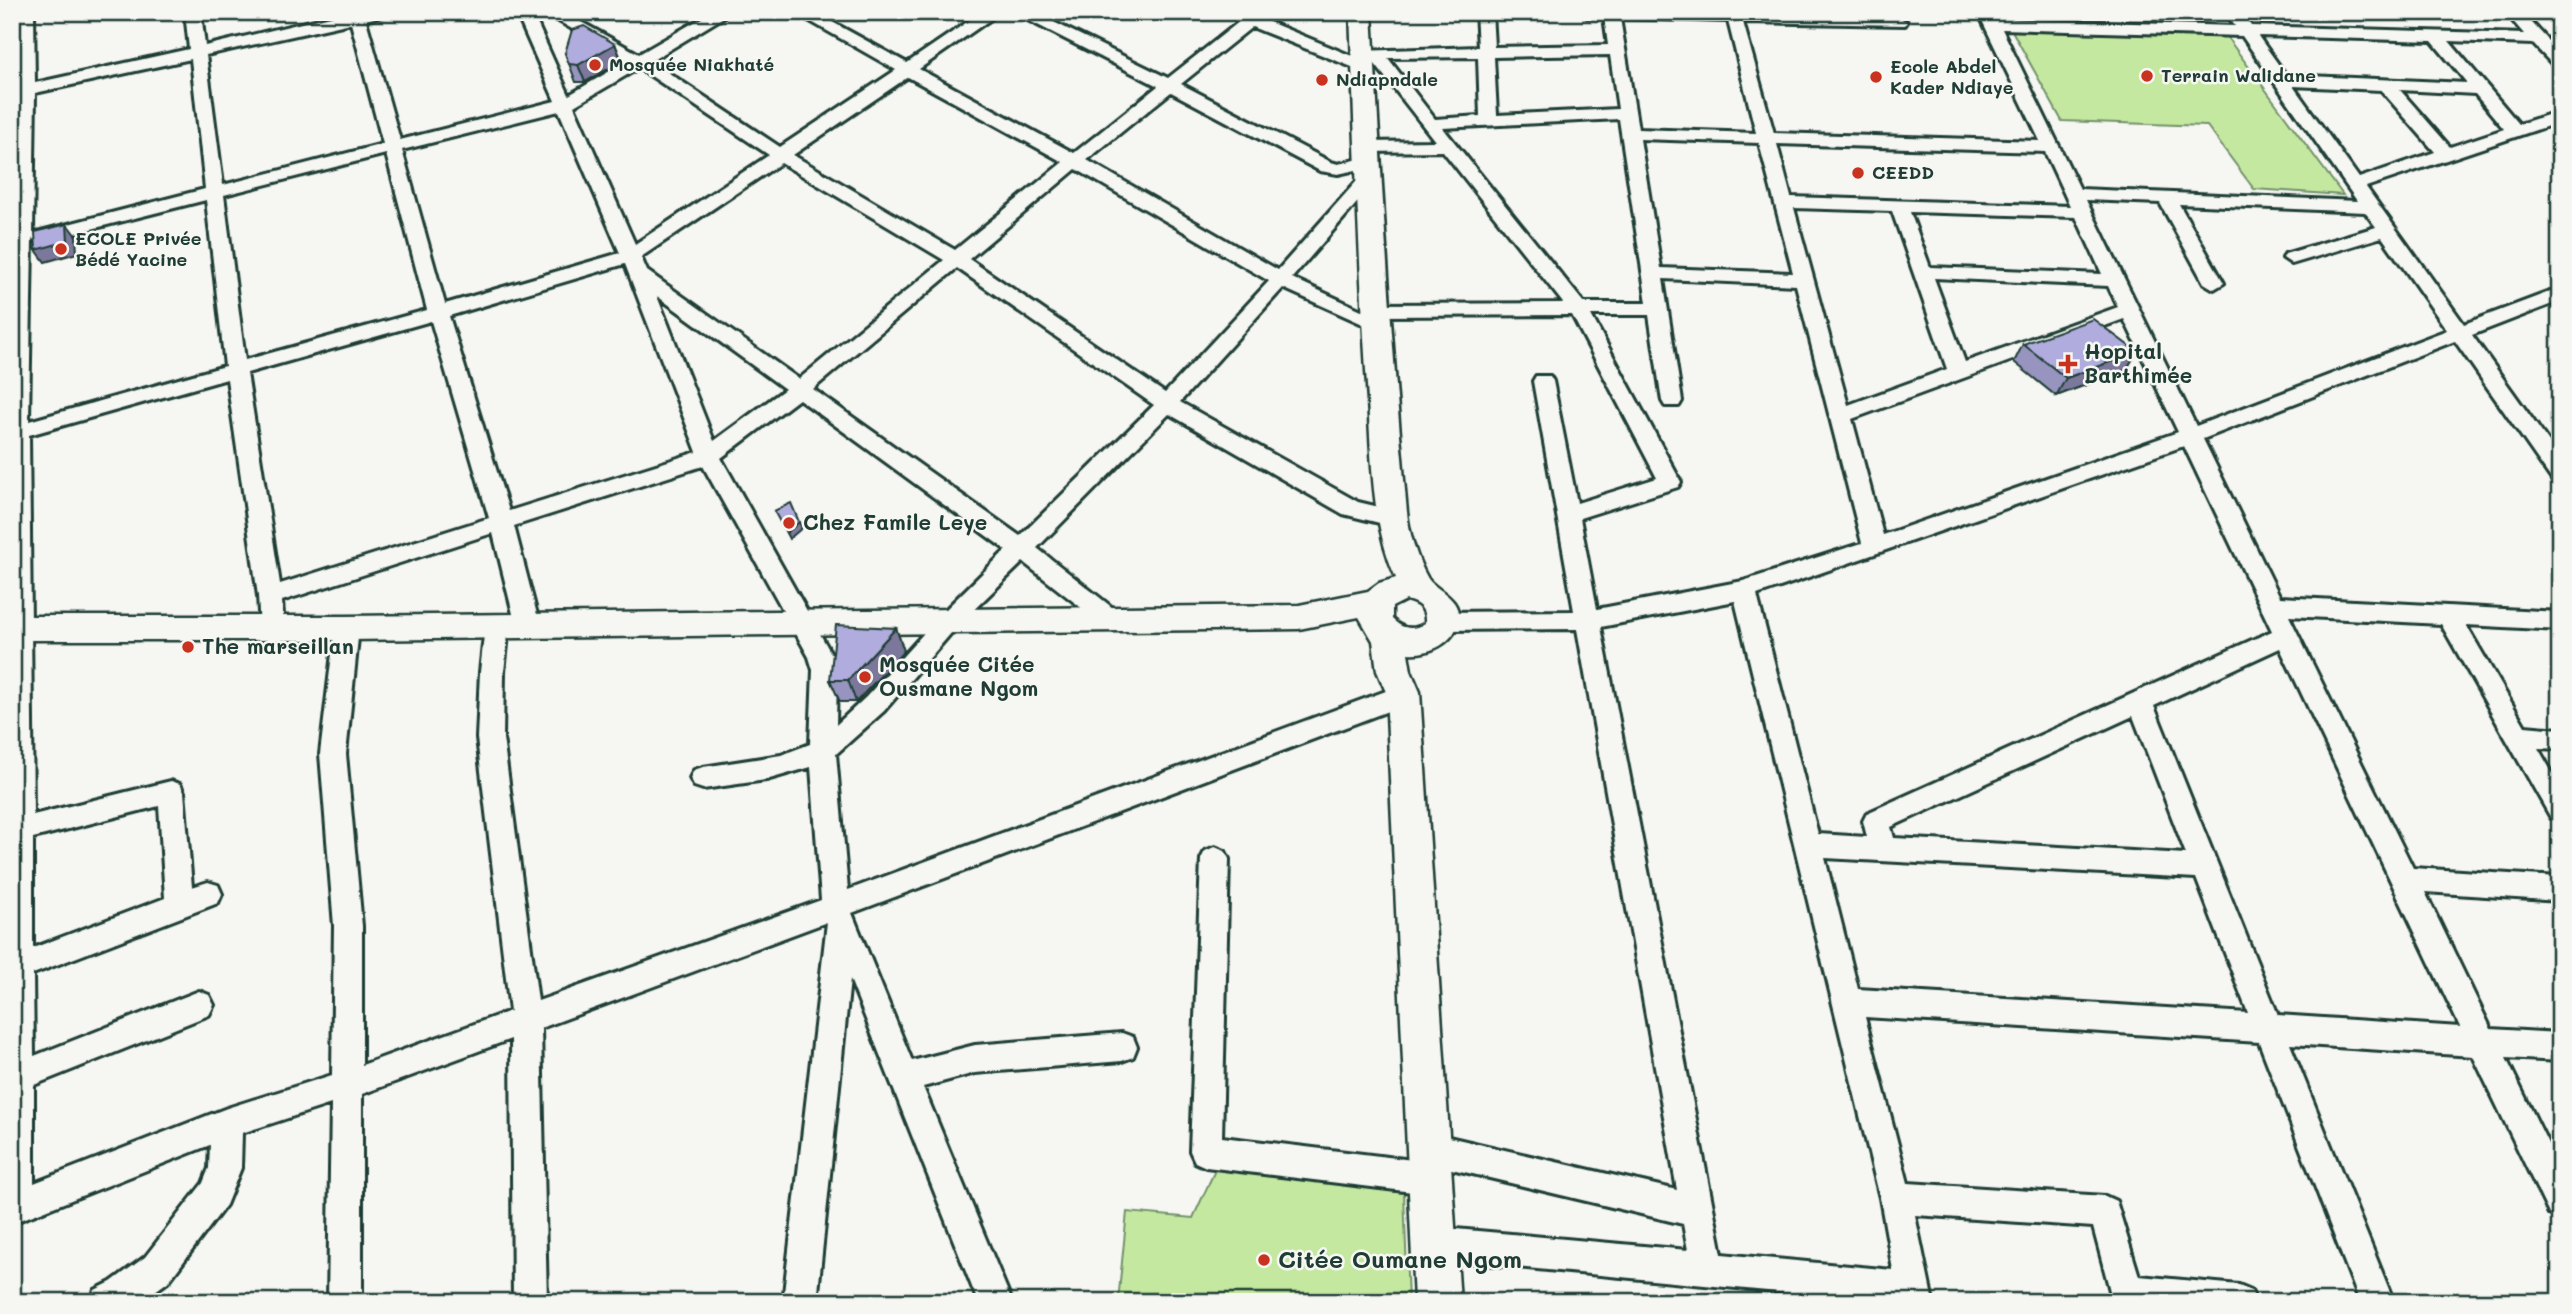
<svg xmlns="http://www.w3.org/2000/svg" width="2572" height="1314" font-family="Mali,sans-serif">
<style>
.green{fill:#c5e8a1;stroke:#72926a;stroke-width:2}
.lines{fill:none;stroke-linecap:round;stroke-linejoin:round}
.street-casing{stroke:#1f3d34;stroke-width:6}
.secondary-casing{stroke:#1f3d34;stroke-width:5}
.street{fill:#f6f6f2;fill-rule:evenodd}
.secondary{fill:#f6f6f2;fill-rule:evenodd}
.wall{fill:#9794bf;stroke:#1f3d34;stroke-width:2}
.shaded-wall{fill:#7b789b;stroke:#1f3d34;stroke-width:2}
.building{fill:#b0acde;stroke:#1f3d34;stroke-width:2}
.poi-dot{fill:#c8321e;stroke:#f6f6f2;stroke-width:2.5}
.labels{text-anchor:middle;stroke-width:5;stroke-linejoin:round;paint-order:stroke}
.far-poi-label{font-size:18px;font-weight:bold;fill:#1f3d34;stroke:#f6f6f2;text-anchor:start}
.poi-label{font-size:21px;font-weight:bold;fill:#1f3d34;stroke:#f6f6f2;text-anchor:start}
.near-poi-label{font-size:24px;font-weight:bold;fill:#1f3d34;stroke:#f6f6f2;text-anchor:start}
</style>
<rect width="100%" height="100%" fill="#f6f6f2"/>
<filter id="ink" filterUnits="userSpaceOnUse"><feTurbulence type="fractalNoise" baseFrequency=".0143" numOctaves="2"/><feDisplacementMap in="SourceGraphic" scale="14" xChannelSelector="R" yChannelSelector="G"/><feConvolveMatrix kernelMatrix="1 2 1 2 8 2 1 2 1" color-interpolation-filters="sRGB"/></filter>
<g filter="url(#ink)">
<g class="green">
<path d="M 2010,27 L 2223,32 L 2343,195 L 2254,189 L 2207,126 L 2062,121 Z"/>
<path d="M 1222,1155 L 1404,1193 L 1408,1302 L 1118,1302 L 1127,1212 L 1193,1218 Z"/>
</g>
<g class="lines">
<g class="street-casing">
<path id="street" d="M 18,12 L 34,12 L 35,83 L 189,49 L 185,12 L 201,12 L 205,46 L 348,12 L 388,12 L 386,15 L 366,20 L 400,140 L 555,101 L 516,12 L 532,12 L 569,95 L 627,61 L 543,12 L 563,12 L 639,54 L 712,12 L 732,12 L 651,61 L 780,147 L 896,70 L 794,12 L 814,12 L 907,63 L 982,12 L 1001,12 L 919,69 L 1074,153 L 1158,86 L 1012,12 L 1033,12 L 1168,78 L 1240,21 L 1222,12 L 1269,12 L 1262,19 L 1369,63 L 1371,66 L 1363,71 L 1357,69 L 1252,27 L 1181,84 L 1331,162 L 1338,164 L 1368,157 L 1377,162 L 1374,166 L 1338,174 L 1320,171 L 1171,92 L 1087,160 L 1278,270 L 1363,174 L 1375,174 L 1378,178 L 1375,182 L 1292,278 L 1368,313 L 1366,310 L 1369,306 L 1376,304 L 1563,303 L 1443,151 L 1367,152 L 1358,147 L 1367,142 L 1435,141 L 1371,59 L 1360,57 L 1358,54 L 1360,51 L 1478,47 L 1476,12 L 1492,12 L 1494,47 L 1608,45 L 1604,17 L 1587,17 L 1579,12 L 1741,12 L 1899,17 L 1907,22 L 1905,25 L 1743,22 L 1774,133 L 2040,141 L 1978,12 L 1994,12 L 1997,19 L 2235,26 L 2225,12 L 2241,12 L 2251,26 L 2524,34 L 2505,12 L 2522,12 L 2560,53 L 2560,68 L 2554,66 L 2533,44 L 2449,41 L 2519,124 L 2560,111 L 2560,122 L 2366,187 L 2464,324 L 2560,288 L 2560,301 L 2472,335 L 2560,458 L 2560,483 L 2552,480 L 2455,341 L 2203,439 L 2280,597 L 2560,612 L 2560,630 L 2466,625 L 2525,726 L 2560,729 L 2560,749 L 2538,748 L 2560,786 L 2560,821 L 2551,818 L 2441,624 L 2289,616 L 2413,868 L 2560,877 L 2560,901 L 2425,892 L 2491,1029 L 2560,1033 L 2560,1061 L 2506,1058 L 2560,1168 L 2560,1219 L 2549,1214 L 2473,1056 L 2290,1044 L 2394,1302 L 2360,1302 L 2259,1042 L 1865,1017 L 1908,1183 L 2105,1196 L 2116,1201 L 2139,1276 L 2239,1285 L 2251,1290 L 2256,1302 L 2113,1302 L 2093,1227 L 1915,1215 L 1933,1302 L 1883,1302 L 1433,1259 L 1421,1255 L 1417,1243 L 1421,1231 L 1433,1227 L 1688,1250 L 1683,1224 L 1439,1166 L 1445,1178 L 1440,1189 L 1429,1194 L 1206,1167 L 1195,1162 L 1190,1151 L 1201,859 L 1205,851 L 1215,847 L 1225,851 L 1229,859 L 1222,1137 L 1421,1161 L 1416,1159 L 1411,1148 L 1416,1137 L 1427,1132 L 1677,1190 L 1577,629 L 1442,630 L 1434,627 L 1430,621 L 1434,615 L 1442,612 L 1574,611 L 1533,381 L 1536,376 L 1550,376 L 1553,381 L 1577,503 L 1657,478 L 1572,315 L 1375,316 L 1386,324 L 1383,328 L 1376,330 L 1283,288 L 1180,402 L 1358,502 L 1400,512 L 1403,518 L 1400,524 L 1392,526 L 1343,514 L 1169,414 L 1037,548 L 1118,612 L 1122,618 L 1118,624 L 1110,627 L 1102,624 L 1023,562 L 958,625 L 884,711 L 836,754 L 848,890 L 1394,688 L 1403,685 L 1412,688 L 1416,695 L 1412,702 L 852,913 L 912,1061 L 975,1045 L 1122,1033 L 1133,1037 L 1137,1047 L 1133,1057 L 1122,1061 L 975,1073 L 923,1087 L 1012,1302 L 978,1302 L 850,979 L 817,1302 L 783,1302 L 827,922 L 541,1028 L 547,1302 L 513,1302 L 511,1039 L 362,1094 L 362,1302 L 328,1302 L 331,1104 L 242,1133 L 241,1168 L 226,1205 L 169,1281 L 140,1302 L 90,1302 L 95,1290 L 111,1282 L 145,1257 L 203,1183 L 209,1168 L 210,1145 L 18,1221 L 12,1219 L 12,283 L 19,90 ZM 1620,18 L 1728,21 L 1756,133 L 1638,129 ZM 351,23 L 383,144 L 223,185 L 206,55 ZM 2002,29 L 2242,36 L 2357,201 L 2080,189 ZM 2258,36 L 2432,41 L 2467,83 L 2286,75 ZM 1610,55 L 1618,109 L 1497,115 L 1494,57 ZM 1478,57 L 1480,116 L 1435,119 L 1388,58 ZM 191,59 L 205,189 L 33,233 L 35,93 ZM 639,68 L 769,155 L 635,244 L 574,106 ZM 908,77 L 1063,162 L 955,250 L 793,155 ZM 2293,86 L 2381,90 L 2435,152 L 2359,178 ZM 2400,90 L 2475,94 L 2504,129 L 2450,147 ZM 559,111 L 620,253 L 445,304 L 402,150 ZM 1619,119 L 1647,303 L 1584,303 L 1443,128 ZM 1640,139 L 1759,143 L 1793,273 L 1661,268 ZM 1777,144 L 2045,152 L 2070,206 L 1791,197 ZM 386,154 L 427,310 L 245,360 L 224,195 ZM 781,163 L 944,260 L 799,379 L 647,271 L 641,257 ZM 1076,169 L 1269,281 L 1165,393 L 969,259 ZM 206,200 L 225,366 L 29,421 L 32,239 L 40,242 ZM 2086,200 L 2160,203 L 2204,283 L 2214,289 L 2224,283 L 2179,204 L 2365,212 L 2376,227 L 2285,254 L 2283,258 L 2292,264 L 2382,237 L 2447,330 L 2196,426 ZM 1794,208 L 1892,211 L 1947,369 L 1848,405 ZM 1910,212 L 2076,217 L 2102,274 L 1930,267 ZM 625,264 L 697,452 L 509,511 L 449,316 ZM 957,268 L 1154,405 L 1020,536 L 813,389 ZM 1934,278 L 2108,286 L 2118,307 L 1965,362 ZM 1663,279 L 1796,285 L 1862,543 L 1743,581 L 1597,609 L 1580,518 L 1678,487 L 1681,482 L 1591,315 L 1649,315 L 1662,401 L 1665,406 L 1679,406 L 1682,401 ZM 657,296 L 785,389 L 714,441 ZM 2124,319 L 2178,432 L 1883,535 L 1852,419 ZM 431,321 L 489,518 L 280,584 L 247,373 ZM 227,379 L 258,596 L 260,628 L 263,635 L 272,637 L 281,635 L 284,628 L 282,601 L 493,533 L 516,626 L 519,632 L 528,635 L 537,632 L 540,626 L 514,526 L 703,466 L 809,657 L 813,670 L 810,744 L 781,755 L 703,767 L 694,770 L 690,778 L 694,786 L 703,789 L 766,780 L 811,767 L 821,900 L 538,1001 L 503,738 L 504,672 L 509,626 L 506,620 L 497,617 L 488,620 L 485,626 L 480,672 L 477,738 L 510,1011 L 362,1065 L 362,926 L 346,754 L 359,628 L 356,621 L 347,619 L 338,621 L 335,628 L 320,754 L 334,926 L 332,1075 L 227,1108 L 34,1183 L 34,1085 L 209,1015 L 214,1005 L 209,995 L 199,991 L 34,1056 L 33,974 L 218,903 L 222,894 L 218,885 L 208,882 L 192,887 L 184,792 L 180,784 L 171,781 L 33,815 L 29,435 ZM 799,399 L 1006,550 L 942,613 L 866,697 L 836,725 L 837,670 L 833,657 L 721,458 ZM 2184,446 L 2272,631 L 1867,813 L 1863,821 L 1867,837 L 1818,834 L 1757,595 ZM 1735,601 L 1880,1198 L 1893,1270 L 1722,1254 L 1601,627 ZM 2280,648 L 2460,1027 L 2278,1015 L 2154,706 ZM 2133,716 L 2186,854 L 1894,838 L 1891,827 ZM 159,806 L 165,898 L 33,948 L 33,838 ZM 1825,858 L 2196,878 L 2248,1013 L 1858,989 Z"/>
</g>
<g class="secondary-casing">
<path id="secondary" d="M 1350,12 L 1372,12 C 1381,179 1391,345 1407,512 C 1409,533 1417,559 1427,577 C 1434,591 1463,596 1458,623 C 1453,644 1428,655 1408,653 L 1411,671 L 1420,692 L 1460,1302 L 1414,1302 L 1386,692 L 1377,671 L 1373,641 L 1359,617 L 1299,629 L 347,640 L 12,640 L 12,616 L 347,616 L 1299,605 L 1368,591 L 1379,583 L 1396,578 C 1371,523 1372,460 1368,401 C 1359,271 1355,142 1350,12 ZM 1406,600 C 1419,603 1426,609 1425,623 C 1413,631 1402,629 1392,619 L 1392,607 Z"/>
</g>
<use href="#street" class="street"/>
<use href="#secondary" class="secondary"/>
</g>
<g class="wall">
<path d="M 615,44 L 622,61 L 585,82 L 576,82 L 565,53 Z"/>
<path d="M 2023,344 L 2137,352 L 2126,370 L 2056,396 L 2014,362 Z"/>
<path d="M 896,628 L 904,651 L 856,702 L 840,702 L 830,680 Z"/>
</g>
<g class="shaded-wall">
<path d="M 615,44 L 622,61 L 585,82 L 578,65 Z"/>
<path d="M 67,224 L 76,236 L 77,253 L 45,262 L 36,250 Z"/>
<path d="M 2137,352 L 2126,370 L 2056,396 L 2066,378 Z"/>
<path d="M 799,522 L 802,528 L 789,539 L 786,533 Z"/>
<path d="M 896,628 L 904,651 L 856,702 L 848,680 Z"/>
</g>
<g class="building">
<path d="M 584,26 L 615,44 L 578,65 L 569,64 L 565,53 L 572,30 Z"/>
<path d="M 67,224 L 68,241 L 36,250 L 35,232 Z"/>
<path d="M 2093,319 L 2137,352 L 2066,378 L 2023,344 Z"/>
<path d="M 791,503 L 799,522 L 786,533 L 774,511 Z"/>
<path d="M 836,625 L 896,628 L 848,680 L 830,680 Z"/>
</g>
</g>
<g class="poi-dot">
<circle cx="595" cy="65" r="7"/>
<circle cx="2147" cy="76" r="7"/>
<circle cx="1876" cy="77" r="7"/>
<circle cx="1322" cy="80" r="7"/>
<circle cx="1858" cy="173" r="7"/>
<circle cx="61" cy="249" r="7"/>
<path d="M2064.5 353.5h7v7h7v7h-7v7h-7v-7h-7v-7h7z"/>
<circle cx="789" cy="523" r="7"/>
<circle cx="188" cy="647" r="7"/>
<circle cx="865" cy="677" r="7"/>
<circle cx="1264" cy="1260" r="7"/>
</g>
<g class="labels">
<g class="far-poi-label">
<text x="609" y="71">Mosquée Niakhaté</text>
<text x="1890" y="73">Ecole Abdel<tspan x="1890" dy="21">Kader Ndiaye</tspan></text>
<text x="2161" y="82">Terrain Walidane</text>
<text x="1336" y="86">Ndiapndale</text>
<text x="1872" y="179">CEEDD</text>
<text x="75" y="245">ECOLE Privée<tspan x="75" dy="21">Bédé Yacine</tspan></text>
</g>
<g class="poi-label">
<text x="2084" y="359">Hopital<tspan x="2084" dy="24">Barthimée</tspan></text>
<text x="803" y="530">Chez Famile Leye</text>
<text x="202" y="654">The marseillan</text>
<text x="879" y="672">Mosquée Citée<tspan x="879" dy="24">Ousmane Ngom</tspan></text>
</g>
<g class="near-poi-label">
<text x="1278" y="1268">Citée Oumane Ngom</text>
</g>
</g>
<rect width="2572" height="1314" fill="none" stroke="#f6f6f2" stroke-width="42"/>
<rect x="21" y="21" width="2530" height="1272" fill="none" stroke="#1f3d34" stroke-width="2.5" filter="url(#ink)"/>
</svg>
